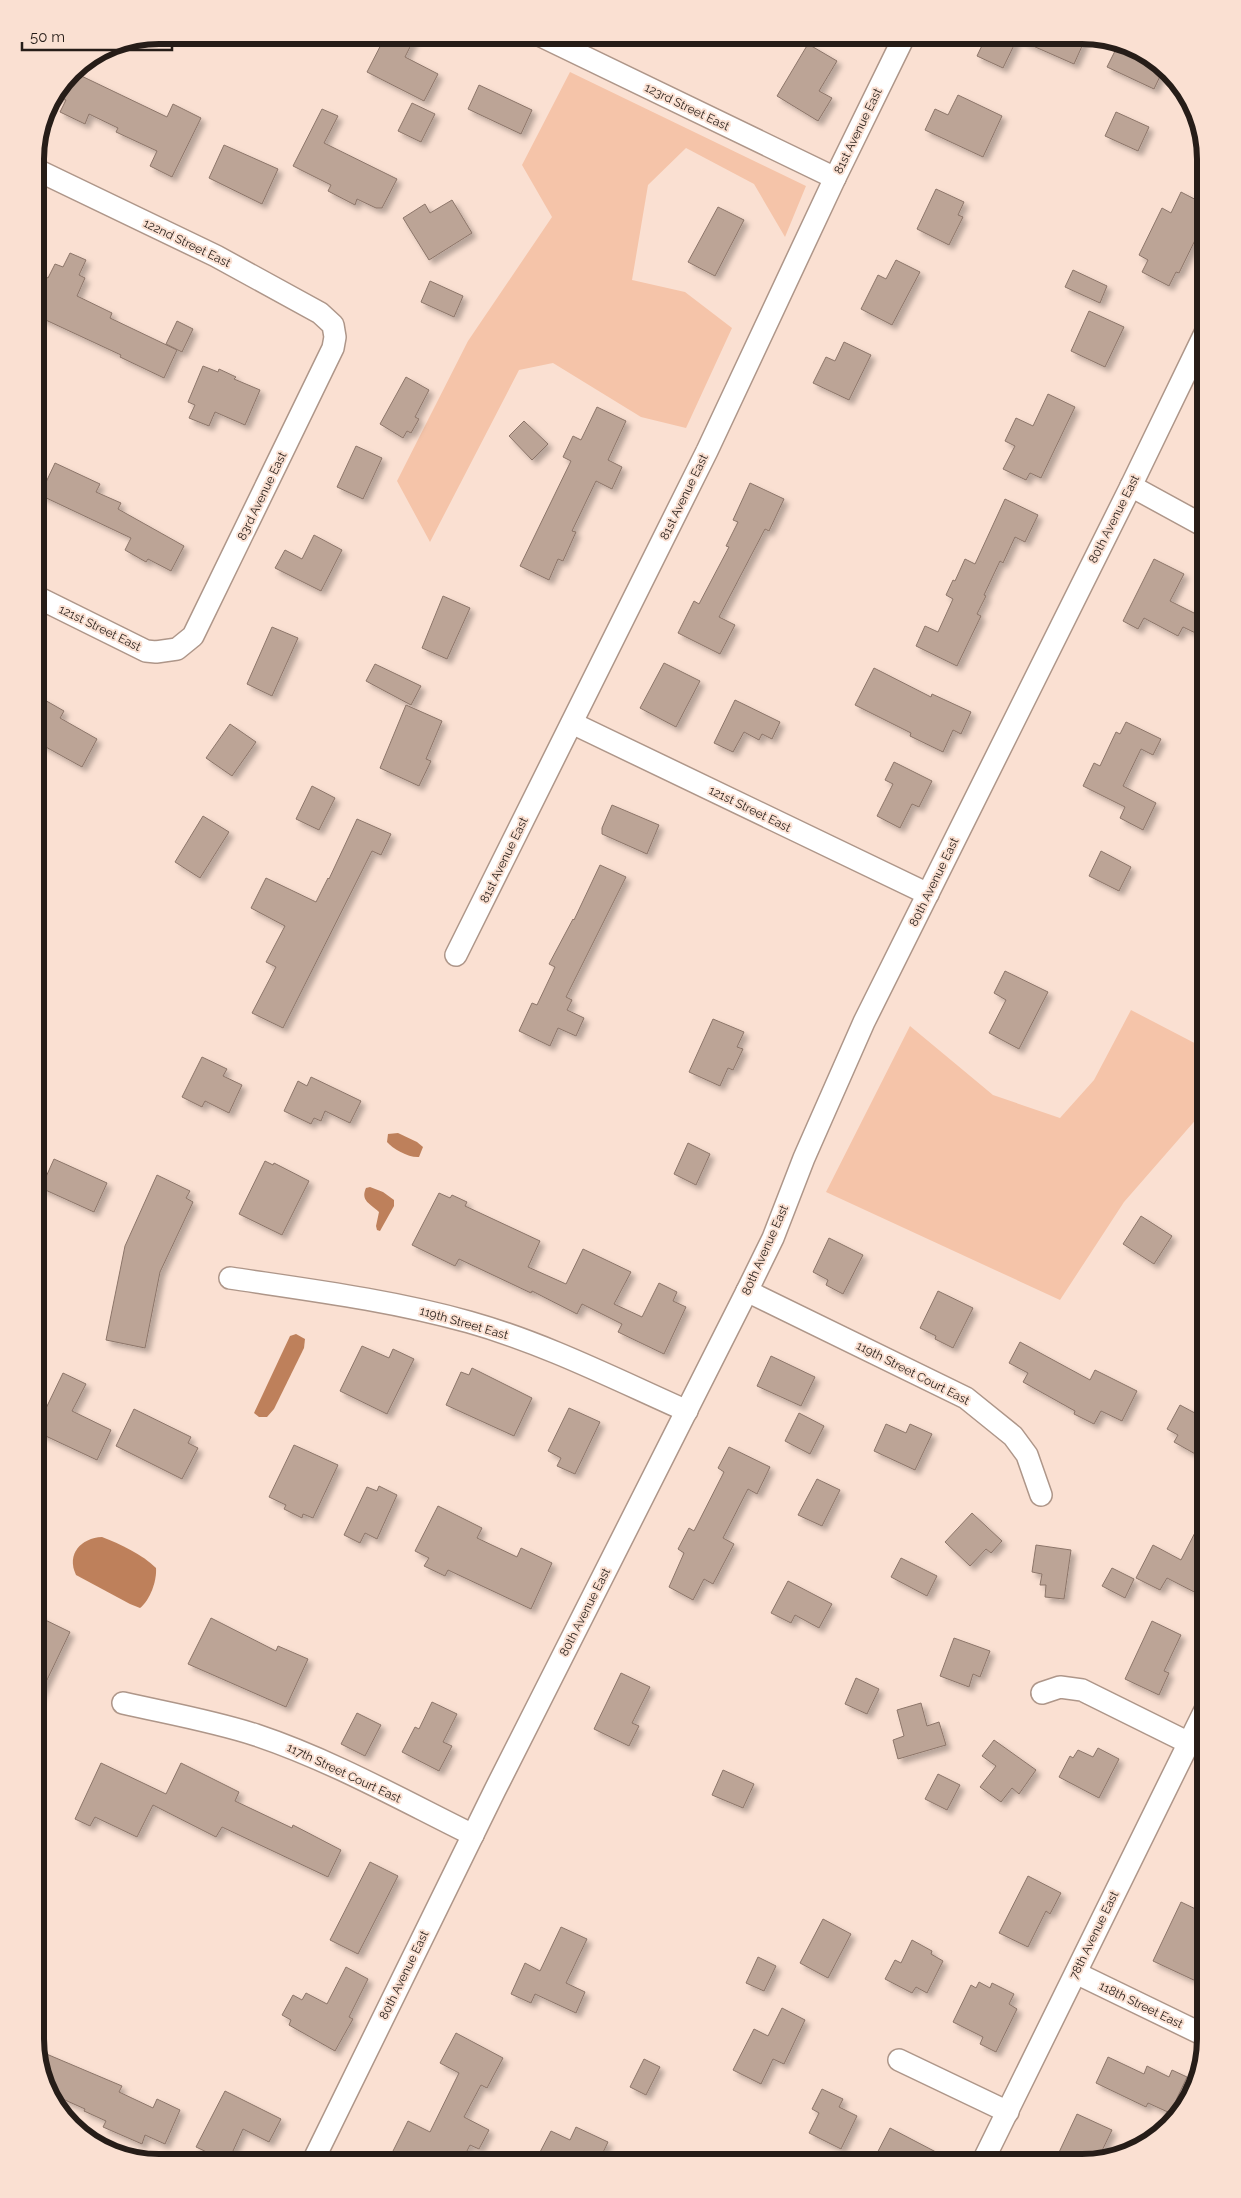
<svg xmlns="http://www.w3.org/2000/svg" width="1241" height="2198" font-family="Raleway,sans-serif">
<style>
.green{fill:#f5c4a9}
.water{fill:#be805b}
.building{fill:#bca496;stroke:#8c7569;filter:url(#shadow)}
.lines{fill:none;stroke-linecap:round;stroke-linejoin:round}
.minor-casing{stroke:#ae9689;stroke-width:24}
.minor{stroke:#fff;stroke-width:21}
.labels{text-anchor:middle;stroke-width:4;stroke-linejoin:round;paint-order:stroke}
.street-label{font-size:12px;fill:#261d18;stroke:#fae0d2}
.rim{fill:none;stroke:#261d18;stroke-width:6}
</style>
<defs>
<filter id="shadow"><feDropShadow dx="4.5" dy="4.5" stdDeviation="2.5" flood-color="#0004"/></filter>
</defs>
<rect width="100%" height="100%" fill="#fae0d2"/>
<g class="green">
<path d="M 570,72 L 806,186 L 785,237 L 754,184 L 686,148 L 648,185 L 632,280 L 685,292 L 732,328 L 686,428 L 641,417 L 553,363 L 519,370 L 430,542 L 397,481 L 468,341 L 552,217 L 522,165 Z"/>
<path d="M 1131,1010 L 1206,1049 L 1206,1108 L 1124,1202 L 1060,1300 L 826,1192 L 910,1026 L 993,1095 L 1060,1118 L 1094,1080 Z"/>
</g>
<g class="water">
<path d="M 398,1133 L 417,1142 L 423,1147 L 419,1157 C 409,1158 393,1149 387,1142 L 388,1134 Z"/>
<path d="M 370,1187 L 383,1192 L 394,1200 L 394,1206 L 380,1231 L 377,1230 L 376,1226 L 379,1212 C 371,1204 360,1201 366,1188 Z"/>
<path d="M 296,1334 L 305,1339 L 304,1348 L 274,1409 L 267,1417 L 259,1417 L 254,1413 L 290,1336 Z"/>
<path d="M 102,1537 C 120,1544 142,1554 156,1568 C 157,1581 150,1600 140,1608 L 130,1604 L 76,1575 C 66,1554 81,1538 102,1537 Z"/>
</g>
<g class="building">
<path d="M 386,35 L 416,35 L 405,57 L 438,74 L 424,101 L 367,72 Z"/>
<path d="M 987,35 L 1087,35 L 1074,64 L 1017,39 L 1003,68 L 977,56 Z"/>
<path d="M 808,44 L 837,61 L 819,91 L 832,98 L 818,121 L 777,96 Z"/>
<path d="M 1118,45 L 1151,56 L 1163,70 L 1154,89 L 1107,67 Z"/>
<path d="M 71,71 L 167,117 L 173,104 L 201,118 L 172,177 L 150,166 L 157,151 L 116,132 L 118,128 L 89,114 L 85,124 L 60,112 L 66,100 L 56,95 Z"/>
<path d="M 479,85 L 532,110 L 521,134 L 468,109 Z"/>
<path d="M 958,95 L 1002,116 L 983,157 L 925,130 L 935,109 L 948,115 Z"/>
<path d="M 412,103 L 435,114 L 421,142 L 398,131 Z"/>
<path d="M 322,109 L 338,116 L 324,143 L 397,179 L 382,208 L 376,208 L 357,199 L 355,205 L 328,191 L 331,185 L 293,166 Z"/>
<path d="M 1116,112 L 1149,127 L 1138,151 L 1105,136 Z"/>
<path d="M 224,145 L 278,169 L 262,204 L 209,178 Z"/>
<path d="M 936,189 L 964,202 L 958,215 L 963,217 L 949,245 L 917,229 Z"/>
<path d="M 1181,192 L 1206,205 L 1196,226 L 1201,228 L 1179,273 L 1176,272 L 1169,286 L 1142,272 L 1148,260 L 1139,255 L 1162,208 L 1171,213 Z"/>
<path d="M 452,200 L 472,233 L 429,260 L 403,218 L 425,204 L 430,213 Z"/>
<path d="M 718,207 L 744,220 L 715,276 L 688,262 Z"/>
<path d="M 70,253 L 86,260 L 79,275 L 85,278 L 77,296 L 112,313 L 110,318 L 177,350 L 164,378 L 120,357 L 121,355 L 35,315 L 35,271 L 48,278 L 55,264 L 63,267 Z"/>
<path d="M 896,260 L 920,272 L 892,325 L 861,309 L 878,275 L 886,279 Z"/>
<path d="M 1073,270 L 1107,286 L 1100,303 L 1065,287 Z"/>
<path d="M 430,281 L 463,296 L 454,317 L 421,302 Z"/>
<path d="M 1089,311 L 1124,327 L 1105,367 L 1071,351 Z"/>
<path d="M 177,321 L 193,329 L 182,352 L 166,344 Z"/>
<path d="M 844,342 L 871,355 L 849,400 L 813,383 L 826,357 L 835,361 Z"/>
<path d="M 203,366 L 218,372 L 219,369 L 236,377 L 234,379 L 260,390 L 245,425 L 215,412 L 209,426 L 189,418 L 195,405 L 188,402 Z"/>
<path d="M 406,377 L 429,390 L 415,417 L 419,419 L 411,433 L 407,431 L 403,438 L 380,424 Z"/>
<path d="M 1048,394 L 1075,407 L 1041,478 L 1030,473 L 1026,480 L 1003,469 L 1015,446 L 1005,441 L 1016,418 L 1033,426 Z"/>
<path d="M 597,407 L 626,421 L 608,460 L 622,467 L 612,489 L 596,481 L 572,531 L 576,532 L 563,561 L 558,559 L 549,580 L 520,566 L 571,461 L 563,457 L 573,436 L 581,440 Z"/>
<path d="M 524,421 L 548,444 L 532,460 L 509,436 Z"/>
<path d="M 356,446 L 382,458 L 363,499 L 337,487 Z"/>
<path d="M 55,463 L 100,484 L 96,492 L 121,503 L 118,509 L 184,546 L 171,571 L 148,559 L 146,562 L 125,550 L 131,538 L 40,495 Z"/>
<path d="M 750,483 L 784,499 L 769,531 L 765,529 L 719,617 L 735,625 L 720,654 L 678,633 L 694,601 L 699,604 L 729,547 L 726,546 L 738,522 L 733,520 Z"/>
<path d="M 1005,499 L 1038,515 L 1025,542 L 1015,537 L 1003,563 L 1000,561 L 984,595 L 986,596 L 977,614 L 981,616 L 957,666 L 916,646 L 925,626 L 938,632 L 953,599 L 946,595 L 953,580 L 955,581 L 965,559 L 975,564 Z"/>
<path d="M 314,535 L 342,550 L 321,591 L 275,568 L 285,550 L 302,559 Z"/>
<path d="M 1154,559 L 1184,574 L 1170,601 L 1206,619 L 1206,638 L 1183,627 L 1178,636 L 1144,618 L 1138,629 L 1123,621 Z"/>
<path d="M 443,596 L 470,608 L 447,659 L 422,648 Z"/>
<path d="M 272,627 L 298,638 L 272,696 L 247,684 Z"/>
<path d="M 664,663 L 700,681 L 676,727 L 640,708 Z"/>
<path d="M 375,664 L 421,686 L 411,705 L 366,681 Z"/>
<path d="M 874,668 L 931,697 L 932,694 L 971,712 L 961,734 L 953,730 L 943,752 L 910,736 L 911,733 L 855,705 Z"/>
<path d="M 43,699 L 64,711 L 60,718 L 97,739 L 82,767 L 35,741 L 35,714 Z"/>
<path d="M 735,700 L 780,722 L 772,739 L 762,734 L 759,740 L 744,732 L 733,752 L 714,743 Z"/>
<path d="M 406,705 L 442,721 L 426,759 L 431,761 L 419,786 L 380,768 Z"/>
<path d="M 1126,722 L 1161,739 L 1153,755 L 1141,749 L 1123,786 L 1156,803 L 1143,830 L 1120,818 L 1125,807 L 1083,786 L 1094,763 L 1100,766 L 1116,732 L 1120,734 Z"/>
<path d="M 230,724 L 256,742 L 232,776 L 206,758 Z"/>
<path d="M 894,762 L 932,781 L 919,807 L 912,804 L 900,828 L 877,816 L 893,784 L 885,780 Z"/>
<path d="M 312,786 L 335,798 L 319,830 L 296,819 Z"/>
<path d="M 612,805 L 659,825 L 647,854 L 602,834 L 602,828 Z"/>
<path d="M 203,816 L 229,832 L 200,878 L 175,862 Z"/>
<path d="M 357,819 L 391,834 L 381,855 L 372,851 L 283,1028 L 252,1013 L 276,967 L 266,962 L 285,926 L 251,908 L 266,878 L 316,902 L 328,878 L 329,879 Z"/>
<path d="M 1101,851 L 1131,867 L 1119,891 L 1089,876 Z"/>
<path d="M 600,865 L 626,877 L 566,997 L 572,1000 L 567,1010 L 584,1018 L 576,1036 L 558,1028 L 550,1046 L 519,1031 L 532,1003 L 537,1005 L 555,967 L 549,964 L 573,919 L 574,920 Z"/>
<path d="M 1005,971 L 1048,992 L 1019,1049 L 989,1033 L 1006,1000 L 994,993 Z"/>
<path d="M 713,1019 L 744,1032 L 737,1047 L 743,1049 L 733,1070 L 728,1068 L 720,1086 L 689,1072 Z"/>
<path d="M 202,1057 L 227,1069 L 223,1076 L 242,1085 L 229,1113 L 205,1101 L 202,1107 L 182,1097 Z"/>
<path d="M 311,1077 L 361,1101 L 350,1123 L 325,1111 L 321,1121 L 314,1118 L 311,1124 L 284,1111 L 298,1081 L 307,1086 Z"/>
<path d="M 688,1143 L 710,1154 L 696,1185 L 674,1174 Z"/>
<path d="M 54,1159 L 107,1183 L 94,1212 L 41,1188 Z"/>
<path d="M 265,1161 L 273,1165 L 274,1163 L 309,1181 L 282,1235 L 239,1214 Z"/>
<path d="M 157,1175 L 190,1191 L 186,1198 L 193,1202 L 160,1272 L 145,1348 L 106,1340 L 125,1246 Z"/>
<path d="M 439,1193 L 450,1198 L 452,1195 L 467,1202 L 465,1206 L 540,1241 L 528,1267 L 566,1284 L 583,1249 L 631,1272 L 614,1304 L 642,1317 L 659,1283 L 677,1292 L 673,1301 L 686,1307 L 664,1354 L 618,1332 L 622,1324 L 582,1304 L 577,1314 L 532,1291 L 531,1293 L 459,1259 L 455,1266 L 412,1245 Z"/>
<path d="M 1141,1216 L 1172,1236 L 1154,1264 L 1123,1244 Z"/>
<path d="M 829,1238 L 863,1255 L 843,1294 L 826,1285 L 828,1280 L 813,1272 Z"/>
<path d="M 938,1291 L 973,1308 L 953,1348 L 935,1339 L 936,1336 L 920,1328 Z"/>
<path d="M 1020,1342 L 1090,1380 L 1095,1370 L 1137,1391 L 1122,1421 L 1101,1411 L 1094,1424 L 1074,1414 L 1075,1411 L 1023,1382 L 1028,1373 L 1009,1363 Z"/>
<path d="M 362,1346 L 389,1358 L 393,1349 L 414,1359 L 387,1414 L 340,1391 Z"/>
<path d="M 771,1356 L 815,1377 L 801,1406 L 757,1386 Z"/>
<path d="M 472,1368 L 532,1398 L 514,1436 L 446,1405 L 461,1372 L 469,1375 Z"/>
<path d="M 63,1373 L 86,1384 L 72,1411 L 111,1430 L 97,1460 L 35,1431 Z"/>
<path d="M 1180,1405 L 1206,1419 L 1206,1460 L 1174,1442 L 1178,1435 L 1167,1429 Z"/>
<path d="M 569,1408 L 600,1422 L 575,1474 L 557,1466 L 561,1458 L 548,1451 Z"/>
<path d="M 134,1409 L 191,1437 L 188,1443 L 198,1448 L 182,1479 L 116,1446 Z"/>
<path d="M 799,1413 L 824,1426 L 810,1454 L 785,1441 Z"/>
<path d="M 886,1424 L 906,1433 L 910,1424 L 932,1434 L 915,1470 L 874,1451 Z"/>
<path d="M 294,1445 L 338,1465 L 313,1518 L 303,1514 L 302,1518 L 284,1509 L 286,1505 L 269,1497 Z"/>
<path d="M 729,1447 L 770,1467 L 757,1494 L 748,1489 L 723,1538 L 734,1544 L 713,1584 L 704,1579 L 693,1600 L 669,1587 L 684,1553 L 678,1549 L 689,1528 L 694,1531 L 724,1472 L 718,1468 Z"/>
<path d="M 817,1479 L 840,1490 L 822,1526 L 798,1515 Z"/>
<path d="M 379,1486 L 397,1495 L 377,1539 L 365,1533 L 360,1543 L 344,1535 L 367,1487 L 377,1491 Z"/>
<path d="M 438,1506 L 482,1528 L 477,1538 L 517,1557 L 521,1548 L 552,1563 L 531,1609 L 448,1570 L 445,1576 L 424,1566 L 429,1558 L 415,1551 Z"/>
<path d="M 1206,1511 L 1206,1598 L 1167,1578 L 1160,1590 L 1136,1578 L 1153,1545 L 1181,1560 Z"/>
<path d="M 972,1513 L 1002,1541 L 991,1553 L 986,1549 L 970,1566 L 945,1542 Z"/>
<path d="M 1036,1545 L 1071,1550 L 1064,1599 L 1045,1597 L 1046,1585 L 1040,1585 L 1042,1574 L 1032,1572 Z"/>
<path d="M 901,1558 L 937,1576 L 927,1596 L 891,1577 Z"/>
<path d="M 1112,1568 L 1134,1579 L 1125,1598 L 1102,1586 Z"/>
<path d="M 788,1581 L 832,1604 L 819,1628 L 795,1615 L 791,1623 L 771,1613 Z"/>
<path d="M 35,1615 L 70,1632 L 35,1705 Z"/>
<path d="M 211,1618 L 276,1651 L 278,1646 L 308,1659 L 286,1707 L 188,1664 Z"/>
<path d="M 1152,1621 L 1181,1635 L 1164,1671 L 1169,1673 L 1159,1695 L 1125,1679 Z"/>
<path d="M 954,1638 L 990,1651 L 980,1677 L 973,1674 L 969,1687 L 940,1676 Z"/>
<path d="M 621,1673 L 650,1687 L 632,1723 L 639,1726 L 629,1746 L 594,1729 Z"/>
<path d="M 856,1678 L 879,1689 L 867,1714 L 845,1704 Z"/>
<path d="M 432,1702 L 457,1714 L 443,1742 L 452,1746 L 439,1771 L 402,1752 L 415,1727 L 419,1729 Z"/>
<path d="M 921,1703 L 927,1726 L 939,1722 L 946,1745 L 898,1759 L 893,1740 L 904,1736 L 897,1710 Z"/>
<path d="M 357,1713 L 381,1725 L 365,1756 L 341,1744 Z"/>
<path d="M 994,1740 L 1036,1770 L 1019,1794 L 1012,1788 L 1001,1802 L 980,1787 L 996,1766 L 982,1756 Z"/>
<path d="M 1098,1748 L 1119,1759 L 1099,1798 L 1059,1777 L 1070,1756 L 1073,1758 L 1078,1750 L 1093,1757 Z"/>
<path d="M 101,1763 L 166,1794 L 181,1763 L 239,1792 L 235,1801 L 292,1828 L 293,1825 L 341,1850 L 328,1877 L 222,1827 L 216,1837 L 153,1805 L 137,1837 L 95,1817 L 90,1826 L 75,1819 Z"/>
<path d="M 723,1770 L 754,1784 L 743,1808 L 712,1795 Z"/>
<path d="M 938,1774 L 960,1785 L 947,1810 L 925,1799 Z"/>
<path d="M 370,1862 L 398,1876 L 358,1954 L 330,1940 Z"/>
<path d="M 1028,1876 L 1061,1893 L 1050,1914 L 1046,1911 L 1028,1947 L 999,1933 Z"/>
<path d="M 1181,1902 L 1206,1914 L 1206,1920 L 1199,1935 L 1206,1939 L 1206,1945 L 1200,1957 L 1206,1960 L 1206,1965 L 1198,1982 L 1153,1961 Z"/>
<path d="M 823,1919 L 851,1934 L 828,1978 L 800,1963 Z"/>
<path d="M 561,1927 L 587,1939 L 566,1983 L 585,1992 L 576,2013 L 535,1994 L 531,2003 L 511,1994 L 525,1963 L 540,1971 Z"/>
<path d="M 912,1940 L 932,1951 L 931,1954 L 943,1961 L 927,1993 L 916,1987 L 912,1993 L 885,1979 L 895,1960 L 901,1963 Z"/>
<path d="M 758,1957 L 776,1966 L 764,1991 L 746,1983 Z"/>
<path d="M 346,1967 L 368,1979 L 349,2017 L 353,2019 L 335,2051 L 289,2025 L 291,2020 L 282,2015 L 293,1995 L 302,2000 L 306,1993 L 327,2004 Z"/>
<path d="M 979,1982 L 990,1988 L 992,1983 L 1014,1994 L 1009,2004 L 1017,2009 L 996,2052 L 980,2044 L 983,2037 L 953,2022 L 971,1985 L 976,1988 Z"/>
<path d="M 782,2008 L 805,2020 L 784,2064 L 773,2059 L 761,2084 L 733,2070 L 754,2029 L 768,2036 Z"/>
<path d="M 456,2033 L 503,2058 L 487,2088 L 481,2085 L 464,2117 L 489,2130 L 479,2149 L 470,2145 L 461,2163 L 411,2163 L 392,2153 L 408,2121 L 430,2132 L 459,2073 L 440,2063 Z"/>
<path d="M 37,2050 L 122,2086 L 119,2092 L 153,2108 L 157,2099 L 180,2110 L 165,2144 L 145,2135 L 142,2144 L 103,2127 L 106,2121 L 84,2111 L 85,2109 L 47,2092 Z"/>
<path d="M 1108,2057 L 1144,2074 L 1147,2066 L 1169,2077 L 1172,2070 L 1187,2077 L 1170,2113 L 1148,2103 L 1146,2107 L 1096,2083 Z"/>
<path d="M 644,2059 L 660,2067 L 646,2095 L 630,2087 Z"/>
<path d="M 822,2089 L 843,2099 L 839,2107 L 857,2116 L 841,2149 L 809,2133 L 819,2113 L 812,2109 Z"/>
<path d="M 225,2091 L 281,2119 L 269,2142 L 243,2129 L 228,2162 L 196,2147 Z"/>
<path d="M 1077,2114 L 1112,2130 L 1098,2159 L 1082,2163 L 1054,2163 Z"/>
<path d="M 576,2127 L 608,2142 L 598,2163 L 551,2163 L 538,2156 L 551,2131 L 570,2140 Z"/>
<path d="M 890,2128 L 957,2163 L 872,2163 Z"/>
</g>
<g class="lines">
<g class="minor-casing">
<g id="minor">
<path d="M 539,35 L 835,178"/>
<path d="M 1131,486 L 1206,527"/>
<path d="M 35,596 L 146,651 L 156,652 L 177,649 L 193,636 L 333,348 L 335,337 L 333,325 L 320,313 L 216,256 L 35,169"/>
<path d="M 572,723 L 928,894"/>
<path d="M 456,955 L 707,451 L 835,178 L 905,35"/>
<path d="M 230,1278 C 310,1290 390,1300 469,1322 C 544,1343 615,1379 687,1411"/>
<path d="M 747,1291 L 966,1398 L 1013,1436 L 1027,1455 L 1041,1495"/>
<path d="M 1042,1693 L 1060,1687 L 1082,1690 L 1189,1743"/>
<path d="M 123,1703 C 167,1713 213,1721 256,1735 C 331,1760 402,1800 473,1835"/>
<path d="M 1076,1973 L 1206,2036"/>
<path d="M 899,2060 L 1008,2112"/>
<path d="M 312,2163 L 495,1790 L 747,1291 L 773,1238 L 804,1158 L 864,1022 L 1131,486 L 1206,331"/>
<path d="M 982,2163 L 1206,1708"/>
</g>
</g>
<use href="#minor" class="minor"/>
</g>
<g class="labels">
<g class="street-label">
<text transform="translate(687 107) rotate(26)" y="4">123rd Street East</text>
<text transform="translate(858 131) rotate(-64)" y="4">81st Avenue East</text>
<text transform="translate(187 243) rotate(26)" y="4">122nd Street East</text>
<text transform="translate(262 496) rotate(-64)" y="4">83rd Avenue East</text>
<text transform="translate(684 497) rotate(-64)" y="4">81st Avenue East</text>
<text transform="translate(1114 519) rotate(-63)" y="4">80th Avenue East</text>
<text transform="translate(100 628) rotate(26)" y="4">121st Street East</text>
<text transform="translate(750 809) rotate(26)" y="4">121st Street East</text>
<text transform="translate(504 860) rotate(-64)" y="4">81st Avenue East</text>
<text transform="translate(934 882) rotate(-64)" y="4">80th Avenue East</text>
<text transform="translate(765 1250) rotate(-66)" y="4">80th Avenue East</text>
<text transform="translate(464 1323) rotate(16)" y="4">119th Street East</text>
<text transform="translate(913 1373) rotate(27)" y="4">119th Street Court East</text>
<text transform="translate(585 1612) rotate(-63)" y="4">80th Avenue East</text>
<text transform="translate(344 1773) rotate(25)" y="4">117th Street Court East</text>
<text transform="translate(1094 1935) rotate(-64)" y="4">78th Avenue East</text>
<text transform="translate(404 1975) rotate(-64)" y="4">80th Avenue East</text>
<text transform="translate(1141 2005) rotate(26)" y="4">118th Street East</text>
</g>
</g>
<path d="M0 0H1241V2198H0ZM159 44H1082A115 115 0 0 1 1197 159V2039A115 115 0 0 1 1082 2154H159A115 115 0 0 1 44 2039V159A115 115 0 0 1 159 44Z" fill="#fae0d2" fill-rule="evenodd"/>
<path class="rim" d="M159 44H1082A115 115 0 0 1 1197 159V2039A115 115 0 0 1 1082 2154H159A115 115 0 0 1 44 2039V159A115 115 0 0 1 159 44Z"/>
<path d="M22 42v8h150v-8" fill="none" stroke="#261d18" stroke-width="2.5"/>
<text x="30" y="42" font-size="15" fill="#261d18" stroke="#fae0d2" stroke-width="4" paint-order="stroke">50 m</text>
</svg>
